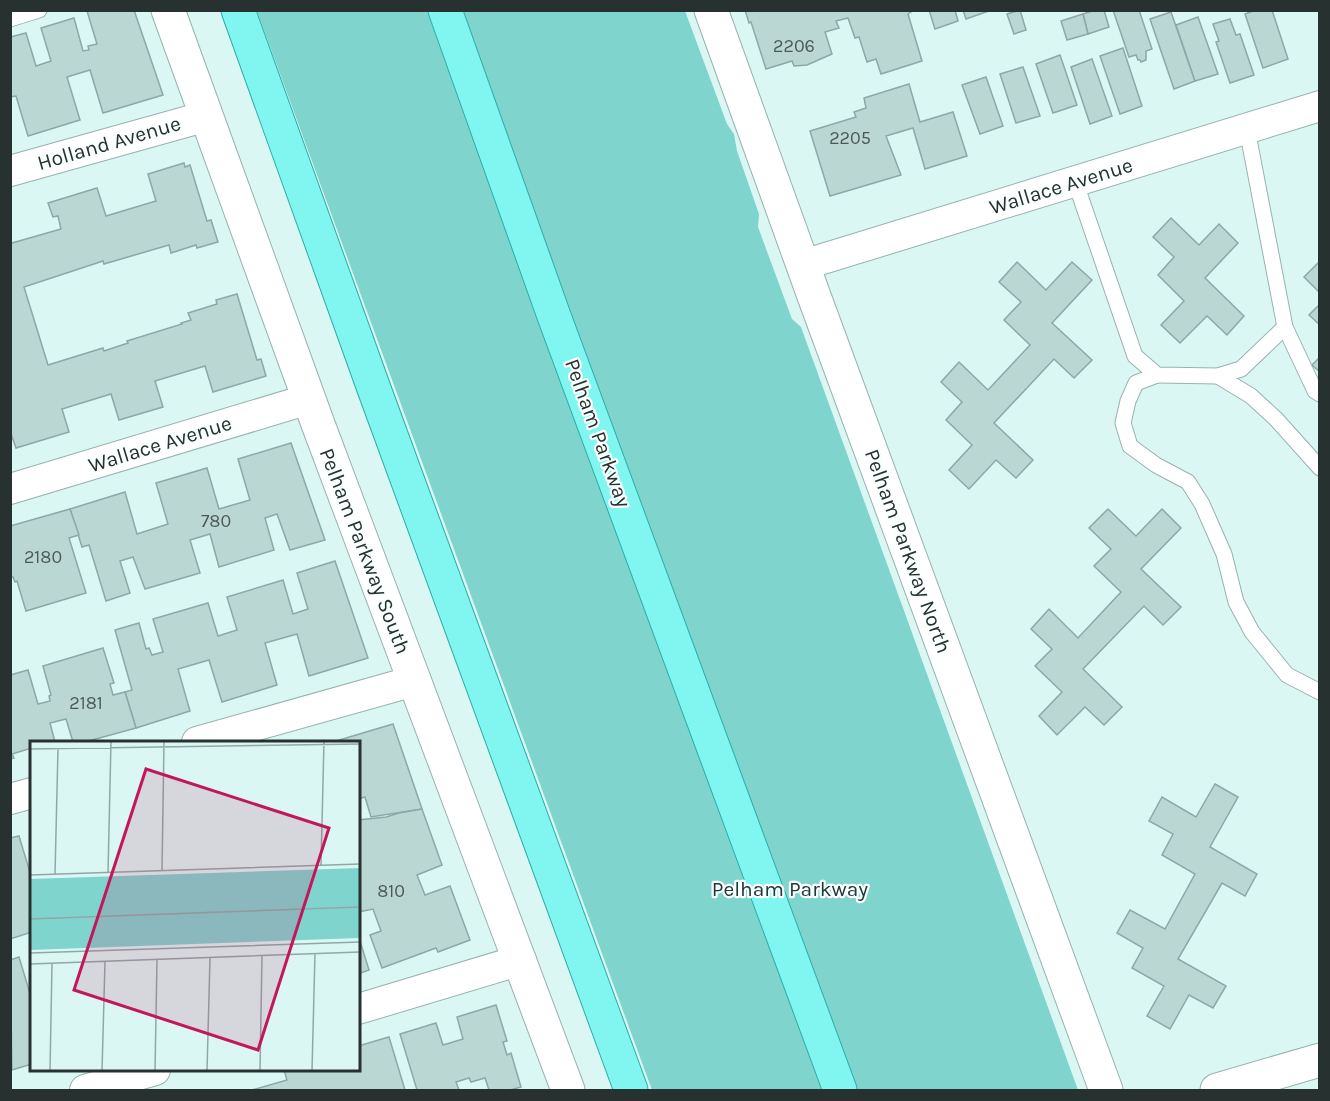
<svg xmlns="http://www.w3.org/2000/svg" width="1330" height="1101" font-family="Karla,sans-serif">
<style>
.green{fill:#80d4ce}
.building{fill:#bad7d4;stroke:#8da8a6;stroke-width:1.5}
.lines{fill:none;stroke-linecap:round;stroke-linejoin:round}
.service-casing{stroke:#97b2b0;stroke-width:17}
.minor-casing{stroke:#97b2b0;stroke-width:32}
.tertiary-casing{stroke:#97b2b0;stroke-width:35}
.primary-casing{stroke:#2bada7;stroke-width:35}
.service{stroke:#fff;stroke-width:15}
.minor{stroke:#fff;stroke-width:30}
.tertiary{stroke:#fff;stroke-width:33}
.primary{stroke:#81f6f1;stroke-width:33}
.labels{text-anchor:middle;stroke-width:4.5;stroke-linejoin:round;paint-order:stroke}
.number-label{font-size:18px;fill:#4b5a59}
.street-label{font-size:21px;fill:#263130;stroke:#f9fffe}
.park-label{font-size:21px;fill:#203836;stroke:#f9fffe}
.inset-road{fill:none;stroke:#92a8a6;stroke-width:1.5}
.view{fill:#c2185b;fill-opacity:0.15;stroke:#c2185b;stroke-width:3}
.inset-edge{fill:none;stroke:#263130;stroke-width:3}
</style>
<rect width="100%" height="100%" fill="#daf7f4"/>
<path class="green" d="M 257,11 L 685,11 L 727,124 L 734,134 L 737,151 L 759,214 L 758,227 L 792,319 L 801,327 L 1078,1090 L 652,1090 Z"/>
<g class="building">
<path d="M 134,10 L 163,95 L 103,113 L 90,70 L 67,77 L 80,120 L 28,136 L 16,96 L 10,97 L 10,37 L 26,33 L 36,66 L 51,61 L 41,28 L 74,18 L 83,51 L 89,50 L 88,46 L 97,44 L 87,11 Z"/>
<path d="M 745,10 L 914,10 L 908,14 L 922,61 L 881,74 L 876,59 L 867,62 L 859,37 L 855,38 L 848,18 L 836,21 L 839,28 L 825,32 L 832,54 L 807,65 L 794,66 L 792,61 L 766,69 L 751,22 L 749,23 Z"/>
<path d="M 929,10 L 955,10 L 958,21 L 935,29 Z"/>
<path d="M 963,10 L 989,10 L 989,11 L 966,19 Z"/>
<path d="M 1020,10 L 1026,30 L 1014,34 L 1007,14 Z"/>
<path d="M 1095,10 L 1104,10 L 1109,27 L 1088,34 L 1083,14 Z"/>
<path d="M 1113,10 L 1139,10 L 1152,49 L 1146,51 L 1146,60 L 1141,62 L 1140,60 L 1138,60 L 1136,55 L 1129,57 Z"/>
<path d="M 1256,10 L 1272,10 L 1288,59 L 1263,68 L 1245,14 Z"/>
<path d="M 1171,12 L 1195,81 L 1174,89 L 1150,19 Z"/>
<path d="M 1083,14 L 1088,34 L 1067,40 L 1061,21 Z"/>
<path d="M 1198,17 L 1218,74 L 1195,81 L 1176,25 Z"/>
<path d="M 1230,19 L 1236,35 L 1240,34 L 1254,75 L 1230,83 L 1216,42 L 1219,41 L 1213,24 Z"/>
<path d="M 1123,48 L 1142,106 L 1120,114 L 1100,56 Z"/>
<path d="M 1060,55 L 1077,105 L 1053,113 L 1036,64 Z"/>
<path d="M 1092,59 L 1112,116 L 1090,124 L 1071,67 Z"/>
<path d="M 1023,67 L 1040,116 L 1016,123 L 1000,74 Z"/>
<path d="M 986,77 L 1003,126 L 980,134 L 962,85 Z"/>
<path d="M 909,84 L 920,122 L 953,112 L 967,156 L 925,169 L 913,128 L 886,136 L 901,175 L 830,196 L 810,131 L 856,117 L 854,112 L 866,108 L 864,98 Z"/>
<path d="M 184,163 L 185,167 L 190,165 L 207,221 L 211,220 L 218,242 L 197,248 L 196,245 L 171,253 L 169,245 L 104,264 L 103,261 L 24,287 L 48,365 L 103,348 L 104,351 L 128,343 L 127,341 L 182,324 L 181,323 L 191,320 L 188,313 L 217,304 L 216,300 L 237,294 L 257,360 L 261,359 L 266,376 L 213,392 L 205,366 L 155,381 L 163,407 L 119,420 L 111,394 L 62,409 L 69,432 L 16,448 L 10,431 L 10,239 L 12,243 L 61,229 L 58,216 L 53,217 L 48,203 L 97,188 L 106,216 L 156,201 L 148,174 Z"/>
<path d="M 1171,218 L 1199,245 L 1219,224 L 1238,243 L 1205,278 L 1244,316 L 1227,335 L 1207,316 L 1180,343 L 1161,325 L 1184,301 L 1158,275 L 1174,257 L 1153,237 Z"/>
<path d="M 1320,261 L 1320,293 L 1304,277 Z"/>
<path d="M 1017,262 L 1046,290 L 1072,262 L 1092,280 L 1052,323 L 1092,360 L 1074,378 L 1054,359 L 994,423 L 1033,460 L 1016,478 L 996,460 L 969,489 L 949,470 L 972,445 L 946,420 L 962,402 L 941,382 L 959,362 L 988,390 L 1030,345 L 1004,320 L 1021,302 L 999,282 Z"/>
<path d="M 1320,304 L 1320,325 L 1309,315 Z"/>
<path d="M 1320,357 L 1320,372 L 1312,365 Z"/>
<path d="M 291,443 L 325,540 L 290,550 L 277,514 L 265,518 L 274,550 L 219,567 L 210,534 L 190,540 L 200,573 L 145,589 L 133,557 L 120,561 L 130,593 L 106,601 L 89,545 L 82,547 L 70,509 L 125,492 L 137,534 L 168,524 L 156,483 L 207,468 L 219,509 L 250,500 L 238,459 Z"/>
<path d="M 70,509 L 79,535 L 69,538 L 86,593 L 26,611 L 17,581 L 15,582 L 13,577 L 10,578 L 10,526 Z"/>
<path d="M 1108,509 L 1136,536 L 1162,509 L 1181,528 L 1141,569 L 1181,607 L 1163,625 L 1144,606 L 1083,669 L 1122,707 L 1104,725 L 1085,707 L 1057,735 L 1039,716 L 1062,692 L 1035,666 L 1052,649 L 1031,629 L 1049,609 L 1078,638 L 1121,592 L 1094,566 L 1111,549 L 1089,528 Z"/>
<path d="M 335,561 L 368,658 L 309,676 L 297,634 L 265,643 L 277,685 L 222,702 L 209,660 L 178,669 L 190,711 L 136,728 L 125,692 L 132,690 L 115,630 L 139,623 L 146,649 L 149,648 L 152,655 L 163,652 L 153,619 L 208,603 L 218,636 L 237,630 L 227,597 L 283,580 L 293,614 L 308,609 L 297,573 Z"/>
<path d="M 103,648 L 114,683 L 110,684 L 113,695 L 125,692 L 136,728 L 85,742 L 73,742 L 66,719 L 50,723 L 55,742 L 32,742 L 32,748 L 12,754 L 14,758 L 10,759 L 10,675 L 28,670 L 38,704 L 50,701 L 49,696 L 51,695 L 43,666 Z"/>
<path d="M 393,724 L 422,809 L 371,817 L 365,797 L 358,799 L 358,742 L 336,741 Z"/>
<path d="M 1215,784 L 1238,797 L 1210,847 L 1257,874 L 1245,896 L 1222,883 L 1178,959 L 1226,986 L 1213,1008 L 1189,995 L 1170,1029 L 1147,1016 L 1164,986 L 1132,968 L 1143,948 L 1117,933 L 1130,910 L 1165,929 L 1195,874 L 1162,855 L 1173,834 L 1149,821 L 1162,797 L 1196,817 Z"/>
<path d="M 422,809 L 442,865 L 417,875 L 425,895 L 450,886 L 470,940 L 438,952 L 436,948 L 382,968 L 370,935 L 381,931 L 373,909 L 358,912 L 358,820 L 386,817 L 399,813 Z"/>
<path d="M 19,836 L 32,879 L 32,932 L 10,939 L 10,838 Z"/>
<path d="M 360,941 L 369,970 L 358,974 L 358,942 Z"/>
<path d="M 19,957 L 32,1000 L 32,1064 L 12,1070 L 10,960 Z"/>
<path d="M 496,1005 L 507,1041 L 503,1042 L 507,1055 L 511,1053 L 521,1087 L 510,1090 L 489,1090 L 485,1078 L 471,1082 L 469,1078 L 456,1082 L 459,1090 L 417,1090 L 400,1034 L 436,1023 L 443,1045 L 463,1039 L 457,1017 Z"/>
<path d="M 389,1037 L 405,1090 L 252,1090 L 287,1080 L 284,1070 L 358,1070 L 358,1046 Z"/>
</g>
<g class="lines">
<g class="service-casing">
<g id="service">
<path d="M 10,19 L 39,10"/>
<path d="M 1247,129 L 1285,327 L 1315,391 L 1320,394"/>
<path d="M 1075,181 L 1135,356 L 1157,375 L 1218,376 L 1241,369 L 1285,327"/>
<path d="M 1157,375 L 1136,383 L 1128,401 L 1123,423 L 1130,446 L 1156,465 L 1188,482 L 1202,504 L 1224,554 L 1236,602 L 1252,632 L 1287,675 L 1320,692"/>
<path d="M 1218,376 L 1251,396 L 1276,419 L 1320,468"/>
</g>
</g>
<g class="minor-casing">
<g id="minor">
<path d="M 10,171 L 207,116"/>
<path d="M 803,265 L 1320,106"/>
<path d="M 10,489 L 309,399"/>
<path d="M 197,742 L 414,681"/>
<path d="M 10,799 L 32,793"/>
<path d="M 358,1009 L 521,960"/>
<path d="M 85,1090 L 155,1070"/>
</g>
</g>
<g class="tertiary-casing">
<g id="tertiary">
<path d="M 168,10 L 318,424 L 568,1090"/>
<path d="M 711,10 L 814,296 L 1106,1090"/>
<path d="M 1217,1090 L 1320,1060"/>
</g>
</g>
<g class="primary-casing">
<g id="primary">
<path d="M 238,10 L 373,386 L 631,1090"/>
<path d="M 445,10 L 554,316 L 840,1090"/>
</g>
</g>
<use href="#service" class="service"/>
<use href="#minor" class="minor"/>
<use href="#tertiary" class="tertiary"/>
<use href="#primary" class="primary"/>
</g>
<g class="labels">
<g class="number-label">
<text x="794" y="52">2206</text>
<text x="850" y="144">2205</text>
<text x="216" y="527">780</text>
<text x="43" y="563">2180</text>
<text x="86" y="709">2181</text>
<text x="391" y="897">810</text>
</g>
<g class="street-label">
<text transform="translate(109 143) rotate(-16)" y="7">Holland Avenue</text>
<text transform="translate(1061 186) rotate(-17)" y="7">Wallace Avenue</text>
<text transform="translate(598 433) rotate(70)" y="7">Pelham Parkway</text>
<text transform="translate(160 444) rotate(-17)" y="7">Wallace Avenue</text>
<text transform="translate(365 551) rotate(69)" y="7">Pelham Parkway South</text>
<text transform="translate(908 551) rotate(70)" y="7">Pelham Parkway North</text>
</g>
<g class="park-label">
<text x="790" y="896">Pelham Parkway</text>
</g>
</g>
<g transform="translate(30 741)">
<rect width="330" height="330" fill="#daf7f4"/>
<path d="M 330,127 L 330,197 L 0,209 L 0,138 Z" fill="#80d4ce"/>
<path class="inset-road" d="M 0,8 L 330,3M 291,124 L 294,0M 132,130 L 134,0M 78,132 L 81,0M 25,133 L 28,8M 0,134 L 330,123M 0,178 L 330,166M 0,212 L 330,201M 0,223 L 330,211M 20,330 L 22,223M 72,330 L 75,221M 125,330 L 127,219M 177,330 L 180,217M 230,330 L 232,214M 282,330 L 285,212"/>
<path class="view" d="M 116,28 L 299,87 L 228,309 L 44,249 Z"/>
<rect width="330" height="330" class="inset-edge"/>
</g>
<rect width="1330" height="1101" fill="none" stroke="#263130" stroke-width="24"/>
</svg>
